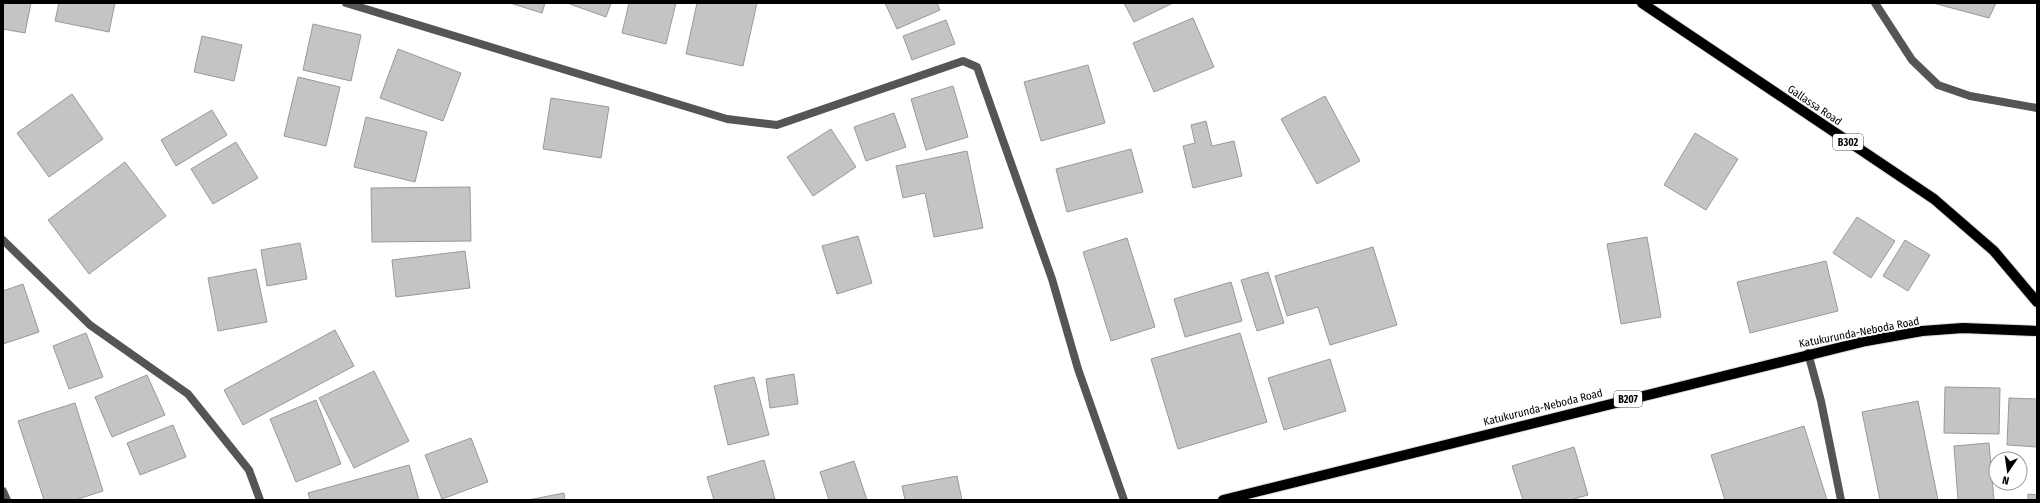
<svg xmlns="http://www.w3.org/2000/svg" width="2040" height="503" font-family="'Fira Sans Condensed',sans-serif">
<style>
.building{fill:#c4c4c4;stroke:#999}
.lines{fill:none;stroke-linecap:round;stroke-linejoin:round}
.primary-casing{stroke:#dbdbdb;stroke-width:12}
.service{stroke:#555;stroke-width:8}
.minor{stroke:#555;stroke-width:8}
.primary{stroke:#000;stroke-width:10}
.labels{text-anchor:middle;stroke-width:4;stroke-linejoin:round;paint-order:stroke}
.shield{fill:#fff;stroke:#4c4c4c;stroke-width:1}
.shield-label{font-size:10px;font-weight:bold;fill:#000}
.street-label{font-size:11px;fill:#000;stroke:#fff}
</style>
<rect width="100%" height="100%" fill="#fff"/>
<g class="building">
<path d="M 3,3 L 31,3 L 25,33 L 3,29 Z"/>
<path d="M 59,3 L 115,3 L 109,32 L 55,21 Z"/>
<path d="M 510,3 L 545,3 L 542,13 Z"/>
<path d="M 567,3 L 611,3 L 606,17 Z"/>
<path d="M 629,3 L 676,3 L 666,44 L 622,33 Z"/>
<path d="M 697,3 L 757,3 L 743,66 L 686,54 Z"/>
<path d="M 885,3 L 937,3 L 940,10 L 897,29 Z"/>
<path d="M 1124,3 L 1173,3 L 1134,22 Z"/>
<path d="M 1933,3 L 1996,3 L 1989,18 Z"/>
<path d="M 1193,18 L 1214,67 L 1154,92 L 1133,43 Z"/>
<path d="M 946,20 L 955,44 L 912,60 L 903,36 Z"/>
<path d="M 313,24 L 361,35 L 351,81 L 303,70 Z"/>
<path d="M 202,36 L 242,45 L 234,81 L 194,72 Z"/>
<path d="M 398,49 L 461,73 L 443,121 L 380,98 Z"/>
<path d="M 1088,65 L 1105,123 L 1041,141 L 1024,82 Z"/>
<path d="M 298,77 L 340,87 L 326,146 L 284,136 Z"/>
<path d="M 953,86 L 968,137 L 926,150 L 911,99 Z"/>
<path d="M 72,94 L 103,139 L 49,177 L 17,133 Z"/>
<path d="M 1325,96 L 1360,161 L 1317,184 L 1281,119 Z"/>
<path d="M 551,98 L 609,107 L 601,158 L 543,149 Z"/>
<path d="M 212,110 L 227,135 L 176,166 L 161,140 Z"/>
<path d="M 894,113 L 906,147 L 866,161 L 854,127 Z"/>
<path d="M 366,117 L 427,132 L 415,182 L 354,167 Z"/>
<path d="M 1206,121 L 1212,146 L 1234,141 L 1242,176 L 1193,188 L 1183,146 L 1195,143 L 1191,125 Z"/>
<path d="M 831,129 L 856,167 L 813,196 L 787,157 Z"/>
<path d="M 1695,133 L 1738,159 L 1706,210 L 1664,185 Z"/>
<path d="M 236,142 L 258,178 L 213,204 L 191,169 Z"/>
<path d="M 1131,149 L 1143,192 L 1067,212 L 1056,169 Z"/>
<path d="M 967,151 L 983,228 L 934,237 L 925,193 L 903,198 L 896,166 Z"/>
<path d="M 125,162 L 166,216 L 89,274 L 48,220 Z"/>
<path d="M 470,187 L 471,241 L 372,242 L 371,188 Z"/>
<path d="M 1857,217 L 1895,241 L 1871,278 L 1833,253 Z"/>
<path d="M 858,236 L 872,283 L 837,294 L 822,246 Z"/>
<path d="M 1647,237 L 1661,317 L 1621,324 L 1607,244 Z"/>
<path d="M 1127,238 L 1155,327 L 1111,341 L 1083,252 Z"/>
<path d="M 1905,240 L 1930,255 L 1908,291 L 1883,276 Z"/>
<path d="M 300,243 L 307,279 L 267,286 L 261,250 Z"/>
<path d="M 1373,247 L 1397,325 L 1330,345 L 1318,307 L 1287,316 L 1275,276 Z"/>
<path d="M 465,251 L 470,288 L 396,297 L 392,260 Z"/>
<path d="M 1826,261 L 1838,311 L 1750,333 L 1737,282 Z"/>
<path d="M 256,269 L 267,322 L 218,331 L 208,278 Z"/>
<path d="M 1268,272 L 1284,323 L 1257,331 L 1241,280 Z"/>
<path d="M 1231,282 L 1242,321 L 1185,337 L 1174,299 Z"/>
<path d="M 23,284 L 39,332 L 3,344 L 3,291 Z"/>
<path d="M 335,330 L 354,366 L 243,425 L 224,390 Z"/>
<path d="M 86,333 L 103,377 L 69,389 L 53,346 Z"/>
<path d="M 1240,333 L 1267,422 L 1178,449 L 1151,359 Z"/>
<path d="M 1330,359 L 1346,411 L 1284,430 L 1268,378 Z"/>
<path d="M 374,371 L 409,441 L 354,468 L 319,398 Z"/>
<path d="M 794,374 L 798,404 L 770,408 L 766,379 Z"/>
<path d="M 147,375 L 165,415 L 112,437 L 95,397 Z"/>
<path d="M 754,377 L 769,435 L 728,445 L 714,386 Z"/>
<path d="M 1945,387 L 2000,388 L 1999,434 L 1944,433 Z"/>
<path d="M 2009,398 L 2037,399 L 2037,447 L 2007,445 Z"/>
<path d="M 316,400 L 341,464 L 296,482 L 270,419 Z"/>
<path d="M 1918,401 L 1938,500 L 1880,500 L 1862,412 Z"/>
<path d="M 75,403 L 103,491 L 75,500 L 44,500 L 18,421 Z"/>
<path d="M 173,425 L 186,457 L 140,475 L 127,443 Z"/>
<path d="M 1804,426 L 1827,500 L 1725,500 L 1711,455 Z"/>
<path d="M 471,438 L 488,482 L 442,499 L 425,455 Z"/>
<path d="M 1989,443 L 1994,500 L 1958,500 L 1954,446 Z"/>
<path d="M 1574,447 L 1588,495 L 1570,500 L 1523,500 L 1512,466 Z"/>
<path d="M 764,460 L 775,499 L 714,500 L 707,477 Z"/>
<path d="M 854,461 L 867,500 L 829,500 L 820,472 Z"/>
<path d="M 409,465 L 419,500 L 310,500 L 308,493 Z"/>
<path d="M 957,476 L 962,500 L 905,500 L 902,486 Z"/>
<path d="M 564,493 L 565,500 L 528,500 Z"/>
<path d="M 2028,494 L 2037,495 L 2037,500 L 2028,500 Z"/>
</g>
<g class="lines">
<g class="primary-casing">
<g id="primary">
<path d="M 1642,3 L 1934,199 L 1994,251 L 2037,302"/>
<path d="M 1223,500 L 1866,341 L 1922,331 L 1963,328 L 2037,331"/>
</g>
</g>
<path class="service" d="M 1875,3 L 1912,60 L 1938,85 L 1970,96 L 2037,108"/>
<g class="minor">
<path d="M 346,3 L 727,119 L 777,125 L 963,61 L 977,67 L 1052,279 L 1078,369 L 1124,500"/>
<path d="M 3,240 L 90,325 L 188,394 L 249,470 L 260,500"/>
<path d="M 1808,353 L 1821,401 L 1841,500"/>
<path d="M 3,491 L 7,500"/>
</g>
<use href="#primary" class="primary"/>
</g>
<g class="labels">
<g class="shield">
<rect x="1833" y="134" width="30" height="16" rx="3"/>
<rect x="1614" y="391" width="28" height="16" rx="3"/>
</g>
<g class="shield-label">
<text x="1848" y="146">B302</text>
<text x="1628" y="403">B207</text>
</g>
<g class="street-label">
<text transform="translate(1815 105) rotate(34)" y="4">Gallassa Road</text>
<text transform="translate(1859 332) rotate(-11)" y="4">Katukurunda-Neboda Road</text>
<text transform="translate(1543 407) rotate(-14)" y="4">Katukurunda-Neboda Road</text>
</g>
</g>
<rect width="2040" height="503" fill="none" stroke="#000000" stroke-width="8"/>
<g transform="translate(2008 471) rotate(193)"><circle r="19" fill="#ffffff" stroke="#999999"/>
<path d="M0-3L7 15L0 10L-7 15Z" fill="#000000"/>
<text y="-6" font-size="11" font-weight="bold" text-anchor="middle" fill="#000000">N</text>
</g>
</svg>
